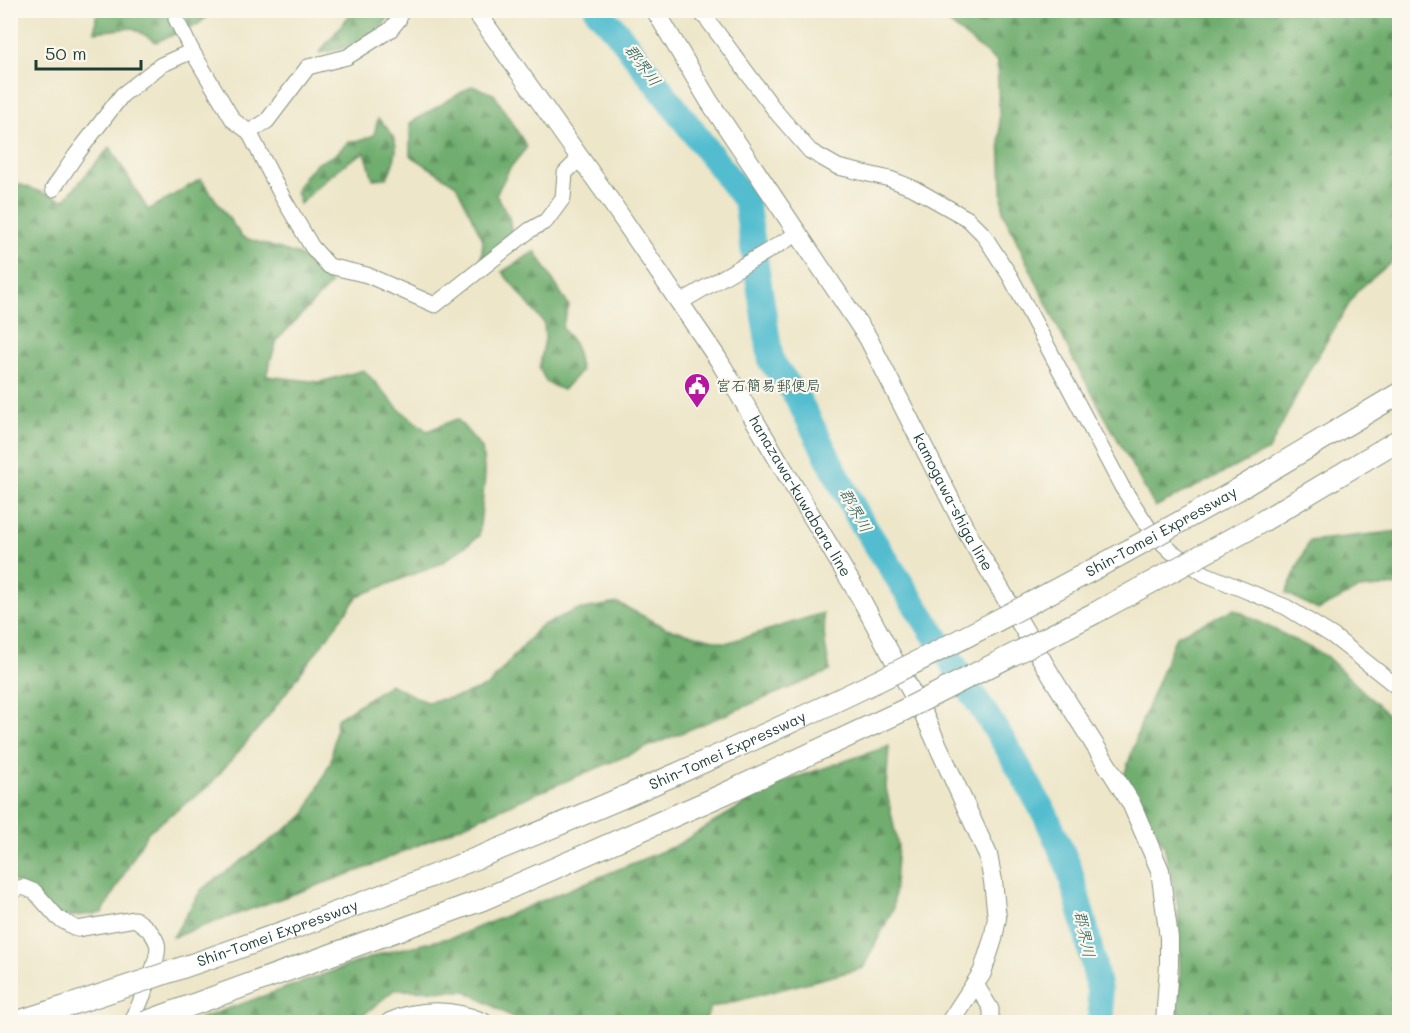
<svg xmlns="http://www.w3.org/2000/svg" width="1410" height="1033" font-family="Mali,'Klee One',sans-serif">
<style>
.forest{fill:url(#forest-firs);stroke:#487551;stroke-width:1.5}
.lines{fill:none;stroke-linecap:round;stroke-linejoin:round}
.river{stroke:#53bdcf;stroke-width:26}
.minor-casing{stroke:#86927e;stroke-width:17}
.major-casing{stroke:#86927e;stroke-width:20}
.highway-casing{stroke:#86927e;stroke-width:23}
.minor{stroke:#fff;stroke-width:15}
.major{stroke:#fff;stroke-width:18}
.highway{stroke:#fff;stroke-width:21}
.highway-bridge-casing{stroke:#86927e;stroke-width:23;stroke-linecap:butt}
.highway-bridge{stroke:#fff;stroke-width:21}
.labels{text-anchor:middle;stroke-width:4.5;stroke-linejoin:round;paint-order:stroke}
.poi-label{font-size:15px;fill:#1f3d34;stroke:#fbf7ec;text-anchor:start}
.street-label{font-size:15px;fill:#1f3d34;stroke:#fbf7ec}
.water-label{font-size:16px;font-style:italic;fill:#2c5d5b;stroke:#fbf7ec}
</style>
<defs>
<pattern id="forest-firs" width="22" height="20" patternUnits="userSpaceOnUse" patternTransform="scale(1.5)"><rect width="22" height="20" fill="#70ad6e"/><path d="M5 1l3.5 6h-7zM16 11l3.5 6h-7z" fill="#5b8e5b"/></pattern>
</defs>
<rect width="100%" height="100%" fill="#fbf7ec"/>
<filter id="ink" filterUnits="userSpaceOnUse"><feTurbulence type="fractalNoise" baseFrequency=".0167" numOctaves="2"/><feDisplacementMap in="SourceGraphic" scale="12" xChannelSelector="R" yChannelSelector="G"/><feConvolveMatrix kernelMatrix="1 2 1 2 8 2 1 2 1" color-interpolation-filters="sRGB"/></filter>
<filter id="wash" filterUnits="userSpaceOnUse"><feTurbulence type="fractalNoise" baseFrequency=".008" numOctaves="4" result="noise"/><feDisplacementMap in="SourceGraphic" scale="24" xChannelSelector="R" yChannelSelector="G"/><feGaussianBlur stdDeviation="1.35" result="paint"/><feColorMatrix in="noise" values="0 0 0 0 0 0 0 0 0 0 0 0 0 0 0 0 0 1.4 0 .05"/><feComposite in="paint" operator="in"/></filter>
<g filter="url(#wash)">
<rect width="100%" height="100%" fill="#ede6c9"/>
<g class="forest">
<path d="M 102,11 L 214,11 L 197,25 L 156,42 L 133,28 L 95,32 L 96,16 Z"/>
<path d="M 353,11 L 392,11 C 389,16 386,23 381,27 C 364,42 341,51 319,53 Z"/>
<path d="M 934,11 L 1399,11 L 1399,256 L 1357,291 L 1311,367 L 1269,450 L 1155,507 L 1073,359 L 1003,212 L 997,62 Z"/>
<path d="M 472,86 L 494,94 L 527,147 L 510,168 L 496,195 L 509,217 L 513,240 L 481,262 L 483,240 L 456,185 L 410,155 L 410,123 Z"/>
<path d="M 378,119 C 402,140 399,152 387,178 L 373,179 L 365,152 C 341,164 319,185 300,204 L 296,191 L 304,177 L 316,164 L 335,155 L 348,142 L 362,140 L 374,135 Z"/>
<path d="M 110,147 L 148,210 L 201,179 L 242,237 L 299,255 L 331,284 L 277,340 L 266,376 L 320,382 L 364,370 L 399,409 L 427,431 L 457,419 L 482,448 L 485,476 L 479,536 L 442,563 L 358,596 L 267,718 L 209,786 L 148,832 L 102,913 L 58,918 L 20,884 L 11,880 L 10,181 L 64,200 Z"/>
<path d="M 535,251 L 569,306 L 562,327 L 575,345 L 581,371 L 563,390 L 547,383 L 539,368 L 545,339 L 544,323 L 502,272 Z"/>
<path d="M 1399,531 L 1399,585 L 1359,589 L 1318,610 L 1286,593 L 1309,541 Z"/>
<path d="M 618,603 L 666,628 L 726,643 L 823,613 L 825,644 L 830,671 L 530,796 L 366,868 L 173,937 L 201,890 L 304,816 L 331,761 L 337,719 L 390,684 L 426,702 L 460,696 L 488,686 L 540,626 L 576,610 Z"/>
<path d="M 1234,609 L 1326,656 L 1399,725 L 1399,1022 L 1175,1022 L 1180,978 L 1178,907 L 1164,845 L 1123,779 L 1142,721 L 1176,636 Z"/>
<path d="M 889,746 L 886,788 L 898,846 L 893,909 L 863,968 L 710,1008 L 705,1022 L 521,1022 L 466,991 L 394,990 L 355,1022 L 191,1022 L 383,953 L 457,936 L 677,845 L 777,784 Z"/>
</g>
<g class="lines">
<path class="river" d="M 597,10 L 617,32 L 746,201 L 771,361 L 797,397 L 860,520 L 1007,747 L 1046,816 L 1069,868 L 1085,926 L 1099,990 L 1102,1022"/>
</g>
</g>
<g filter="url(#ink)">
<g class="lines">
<g class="minor-casing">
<g id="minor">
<path d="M 177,10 L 176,19 L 192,51 L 233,120 L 249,132 L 283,198 L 312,247 L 329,266 L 367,275 L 435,305 L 530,230 L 546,221 L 563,198 L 565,173 L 579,159"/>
<path d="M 698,10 L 707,19 L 777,113 L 810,151 L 838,167 L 890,179 L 915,189 L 968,219 L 983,234 L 1010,276 L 1122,487 L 1152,533 L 1172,552 L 1205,574 L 1286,607 L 1333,636 L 1400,689"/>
<path d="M 249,132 L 267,121 L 308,67 L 347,57 L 390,30 L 399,19"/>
<path d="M 53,189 L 76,155 L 122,95 L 161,65 L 192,51"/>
<path d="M 679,303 L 797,234"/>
<path d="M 10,891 L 23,887 L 35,892 L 58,918 L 77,929 L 135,919 C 145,926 153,932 157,943 C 162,957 138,1006 132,1022"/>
<path d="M 976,984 L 991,1009 L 991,1022"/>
</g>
</g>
<g class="major-casing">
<g id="major">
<path id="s1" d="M 475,10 L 605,193 L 718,359 L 861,599 L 924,715 L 988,855 L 993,881 L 997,918 L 993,939 L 982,973 L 950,1022"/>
<path id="s2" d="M 655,10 L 709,101 L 868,338 L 969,536 L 1052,677 L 1131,803 L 1160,870 L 1169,938 L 1169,965 L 1165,1022"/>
<path d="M 390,1022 C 419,1008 454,1010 483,1022"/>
</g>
</g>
<g class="highway-casing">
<g id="highway">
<path d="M 1237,490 L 1400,393"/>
<path d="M 1253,527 L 1400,439"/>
</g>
</g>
<use href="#minor" class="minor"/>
<use href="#major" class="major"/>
<use href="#highway" class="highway"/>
<g class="highway-bridge-casing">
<g id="highway-bridge">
<path id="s3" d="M 16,1022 C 312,930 603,814 882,679 C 1002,620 1120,556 1237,490"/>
<path d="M 145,1022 L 482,900 L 722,795 L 900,712 L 1095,613 L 1253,527"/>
</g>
</g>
<use href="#highway-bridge" class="highway-bridge"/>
</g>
</g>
<defs>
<g id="civic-pin" transform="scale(1.35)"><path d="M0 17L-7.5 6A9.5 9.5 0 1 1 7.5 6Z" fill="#b5179e" stroke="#fbf7ec"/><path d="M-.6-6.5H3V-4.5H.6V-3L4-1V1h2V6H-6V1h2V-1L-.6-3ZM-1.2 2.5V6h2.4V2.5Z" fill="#fff"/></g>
</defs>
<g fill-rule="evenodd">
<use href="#civic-pin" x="697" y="386"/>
</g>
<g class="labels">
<g class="poi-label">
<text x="716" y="391">宮石簡易郵便局</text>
</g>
<g class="street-label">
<text dy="5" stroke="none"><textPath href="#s1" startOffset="585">hanazawa-kuwabara line</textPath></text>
<text dy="5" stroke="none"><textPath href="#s2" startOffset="576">kamogawa-shiga line</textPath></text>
<text dy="5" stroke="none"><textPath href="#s3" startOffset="1248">Shin-Tomei Expressway</textPath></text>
<text dy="5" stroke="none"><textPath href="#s3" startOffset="762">Shin-Tomei Expressway</textPath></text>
<text dy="5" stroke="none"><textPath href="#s3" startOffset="276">Shin-Tomei Expressway</textPath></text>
</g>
<g class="water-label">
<text transform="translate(643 65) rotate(53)" y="6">郡界川</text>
<text transform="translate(856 510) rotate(61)" y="6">郡界川</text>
<text transform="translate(1085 934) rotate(78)" y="6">郡界川</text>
</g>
</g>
<rect width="1410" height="1033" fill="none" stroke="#fbf7ec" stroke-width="36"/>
<path d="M36 60v9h105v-9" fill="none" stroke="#1f3d34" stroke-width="3"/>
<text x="45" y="60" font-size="18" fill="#1f3d34" stroke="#fbf7ec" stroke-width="4.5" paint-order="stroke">50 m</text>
</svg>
